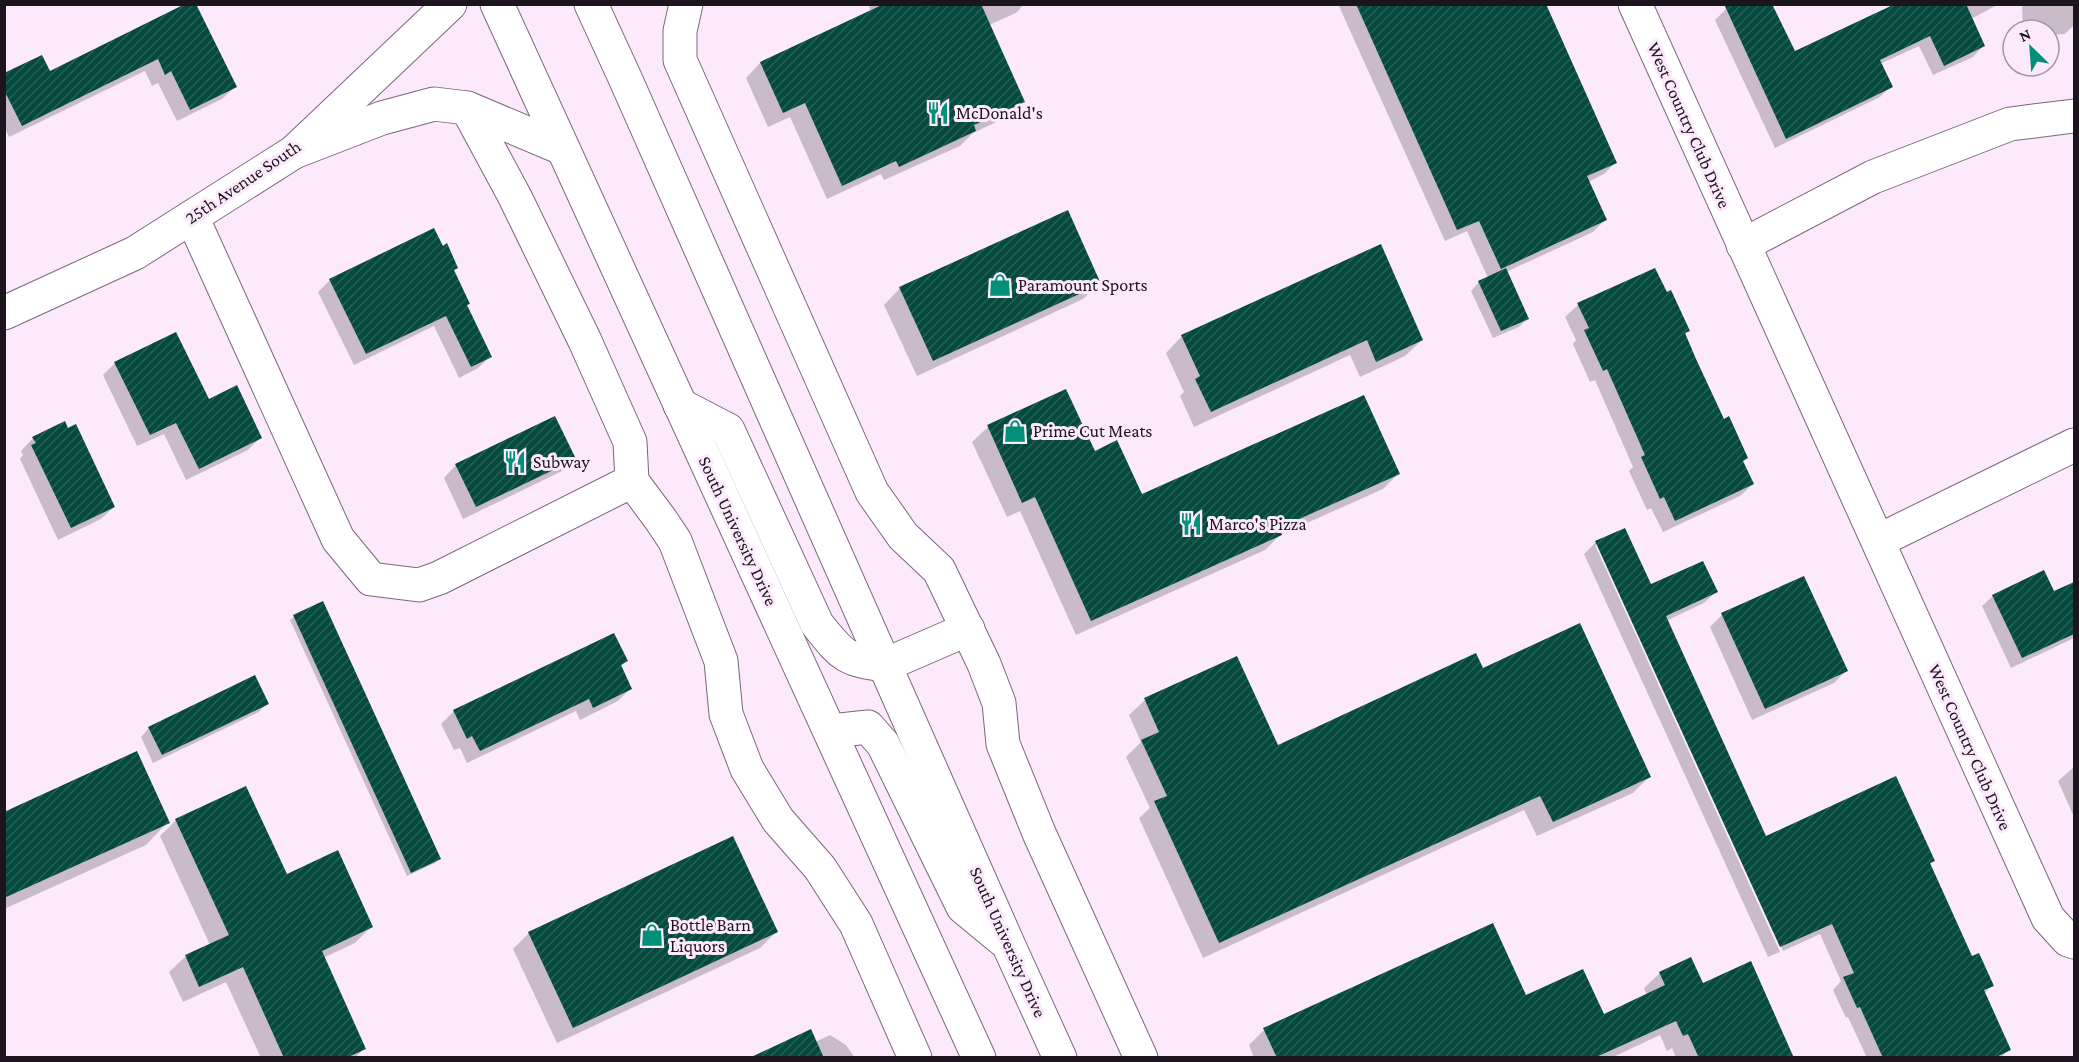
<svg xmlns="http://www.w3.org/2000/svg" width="2079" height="1062" font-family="'Crimson Pro',serif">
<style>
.shadow{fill:#0003}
.building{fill:url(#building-hatch)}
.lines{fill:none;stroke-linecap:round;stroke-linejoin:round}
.minor-casing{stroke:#7a677b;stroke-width:35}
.major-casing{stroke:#7a677b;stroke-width:35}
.minor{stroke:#fff;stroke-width:33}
.major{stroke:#fff;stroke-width:33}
.labels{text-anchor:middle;stroke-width:6;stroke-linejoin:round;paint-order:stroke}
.poi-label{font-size:18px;fill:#1d151d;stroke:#fceafc;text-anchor:start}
.street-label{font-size:18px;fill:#1d151d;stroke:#fceafc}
</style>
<defs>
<pattern id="building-hatch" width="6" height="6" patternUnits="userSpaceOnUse" patternTransform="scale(1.5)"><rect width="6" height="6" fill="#054a3e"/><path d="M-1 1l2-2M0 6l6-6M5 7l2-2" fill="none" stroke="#296057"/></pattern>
</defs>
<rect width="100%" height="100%" fill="#fceafc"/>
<g class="shadow">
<path d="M 189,4 L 235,87 L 222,99 L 177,121 L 158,83 L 152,86 L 145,71 L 9,137 L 4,127 L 4,75 L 49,73 Z"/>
<path d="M 868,4 L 1024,4 L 1016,13 L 989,25 L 1023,101 L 1009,116 L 973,133 L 960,146 L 884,180 L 881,174 L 827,199 L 790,117 L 768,127 L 746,78 L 760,63 L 871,12 Z"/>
<path d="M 1338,4 L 1389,4 L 1616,162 L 1604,174 L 1588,182 L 1605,220 L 1593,232 L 1506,272 L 1527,319 L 1519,327 L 1493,338 L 1471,291 L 1479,282 L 1488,278 L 1467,231 L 1445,241 Z"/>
<path d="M 1735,4 L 1794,53 L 1899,4 L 1999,4 L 1971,19 L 1983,46 L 1973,57 L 1933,75 L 1919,46 L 1880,64 L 1891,86 L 1880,97 L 1775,148 L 1715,20 L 1726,9 Z"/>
<path d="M 2022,4 L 2074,4 L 2074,25 L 2065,34 L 2049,35 L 2049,30 L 2023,30 Z"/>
<path d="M 442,248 L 457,267 L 453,271 L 469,303 L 466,306 L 490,357 L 478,368 L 459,378 L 434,326 L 354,365 L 318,292 L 330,280 Z"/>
<path d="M 1100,283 L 1083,299 L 917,376 L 884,305 L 900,288 Z"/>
<path d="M 1578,305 L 1688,331 L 1685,335 L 1723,421 L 1746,458 L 1742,462 L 1753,484 L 1740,496 L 1663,532 L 1651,508 L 1647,510 L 1629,471 L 1633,467 L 1595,380 L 1590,382 L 1573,344 L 1576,340 L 1565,317 Z"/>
<path d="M 1182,336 L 1422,340 L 1405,356 L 1360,377 L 1350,355 L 1194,427 L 1180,396 L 1184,392 L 1166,353 Z"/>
<path d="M 115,363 L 208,401 L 261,437 L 248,450 L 186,480 L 164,434 L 137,446 L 103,375 Z"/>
<path d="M 988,427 L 1094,453 L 1141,496 L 1398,474 L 1383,489 L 1280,535 L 1265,550 L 1076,635 L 1020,511 L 1007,517 L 972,442 Z"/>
<path d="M 33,438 L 114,507 L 101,519 L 58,540 L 20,459 L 23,455 L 21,451 Z"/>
<path d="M 574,459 L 562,471 L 463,519 L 444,478 L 456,465 Z"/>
<path d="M 1624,530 L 1651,586 L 1716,592 L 1704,603 L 1666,621 L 1765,838 L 1933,861 L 1929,865 L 1972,958 L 1992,985 L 1984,994 L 2009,1049 L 2001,1058 L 1867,1058 L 1848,1017 L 1846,1018 L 1833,990 L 1841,981 L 1820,934 L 1783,951 L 1598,545 L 1595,545 L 1780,952 L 1768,957 L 1584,554 L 1595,543 Z"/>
<path d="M 2074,583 L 2074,638 L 2011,668 L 1982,606 L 1993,596 L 2053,593 Z"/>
<path d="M 1722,615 L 1846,671 L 1834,683 L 1752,720 L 1710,627 Z"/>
<path d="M 294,617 L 439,859 L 435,863 L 407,876 L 290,620 Z"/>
<path d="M 626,661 L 620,667 L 630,689 L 618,701 L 580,720 L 576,711 L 467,763 L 460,748 L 454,750 L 441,724 L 454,711 Z"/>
<path d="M 1482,670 L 1649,777 L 1633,793 L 1537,836 L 1524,810 L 1203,958 L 1139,818 L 1150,808 L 1126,757 L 1141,742 L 1129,715 L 1145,700 L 1277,747 Z"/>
<path d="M 267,703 L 259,712 L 153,763 L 141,737 L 149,728 Z"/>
<path d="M 2074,767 L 2074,817 L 2058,781 Z"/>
<path d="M 4,813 L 168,822 L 146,845 L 4,909 Z"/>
<path d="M 176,820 L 286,876 L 371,927 L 355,943 L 323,958 L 364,1048 L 355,1058 L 261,1058 L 226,982 L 183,1002 L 169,972 L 186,956 L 210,945 L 160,836 Z"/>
<path d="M 776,932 L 760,948 L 557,1043 L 513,949 L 529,933 Z"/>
<path d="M 1660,973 L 1702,985 L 1793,1058 L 1676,1058 L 1672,1048 L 1667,1051 L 1660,1035 L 1611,1058 L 1254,1058 L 1249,1045 L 1264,1030 L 1525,997 L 1603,1016 L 1647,995 L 1644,988 Z"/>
<path d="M 830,1035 L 846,1045 L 855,1058 L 752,1058 L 815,1042 Z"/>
</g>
<g class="building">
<path d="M 185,4 L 196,4 L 237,87 L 190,110 L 171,71 L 165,75 L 158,59 L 22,126 L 4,90 L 4,73 L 42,55 L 50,71 Z"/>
<path d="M 884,4 L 981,4 L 1025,102 L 974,125 L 976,131 L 899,167 L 896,161 L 842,186 L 805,103 L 783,113 L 760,62 Z"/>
<path d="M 1356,4 L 1546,4 L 1617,163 L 1587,176 L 1607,220 L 1501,269 L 1479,221 L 1457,230 Z"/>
<path d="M 1724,4 L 1772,4 L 1795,51 L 1895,4 L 1966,4 L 1985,46 L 1944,66 L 1930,36 L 1880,60 L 1893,87 L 1786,139 Z"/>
<path d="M 1068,210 L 1101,284 L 933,361 L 899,287 Z"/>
<path d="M 434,228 L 443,246 L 447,243 L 458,268 L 454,270 L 470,304 L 467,305 L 492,357 L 471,367 L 446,316 L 366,354 L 329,279 Z"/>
<path d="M 1381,244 L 1423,340 L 1376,362 L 1367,340 L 1211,412 L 1195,379 L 1200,376 L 1181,335 Z"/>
<path d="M 1506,268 L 1529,319 L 1501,331 L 1478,281 Z"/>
<path d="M 1655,268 L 1667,292 L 1671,290 L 1690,331 L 1685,333 L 1696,359 L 1724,419 L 1729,416 L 1748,458 L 1743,461 L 1754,484 L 1675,521 L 1664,497 L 1660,499 L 1641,457 L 1645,455 L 1607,369 L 1603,371 L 1584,330 L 1589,328 L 1577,303 Z"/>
<path d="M 176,332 L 209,399 L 237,385 L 262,438 L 199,469 L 176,423 L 150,435 L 114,362 Z"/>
<path d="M 1066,389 L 1095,451 L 1117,440 L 1142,494 L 1364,395 L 1400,474 L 1279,528 L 1282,535 L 1091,621 L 1035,497 L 1022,503 L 987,425 Z"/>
<path d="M 555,416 L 576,459 L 476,507 L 455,464 Z"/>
<path d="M 65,421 L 68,428 L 76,424 L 115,507 L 71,528 L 31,445 L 36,443 L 32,437 Z"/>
<path d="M 1625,528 L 1651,584 L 1703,561 L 1718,592 L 1666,616 L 1766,836 L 1896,776 L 1935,861 L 1930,863 L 1972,956 L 1979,953 L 1994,986 L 1984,990 L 2011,1050 L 1994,1058 L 1883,1058 L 1860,1007 L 1857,1008 L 1843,977 L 1854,973 L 1832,924 L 1780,947 L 1595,541 Z"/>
<path d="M 2044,570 L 2054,591 L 2074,582 L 2074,634 L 2022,658 L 1992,595 Z"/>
<path d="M 1804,576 L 1848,671 L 1765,709 L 1721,613 Z"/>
<path d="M 323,601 L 441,859 L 411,873 L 293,615 Z"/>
<path d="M 1580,623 L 1651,777 L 1553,822 L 1540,796 L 1219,943 L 1154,801 L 1167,796 L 1141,740 L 1159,732 L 1144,698 L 1237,656 L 1278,745 L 1476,653 L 1483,668 Z"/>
<path d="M 614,633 L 628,661 L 621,665 L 632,689 L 593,708 L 589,699 L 480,751 L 472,736 L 467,739 L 453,710 Z"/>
<path d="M 255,675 L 269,704 L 162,755 L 148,727 Z"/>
<path d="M 137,751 L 170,823 L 4,898 L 4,812 Z"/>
<path d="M 246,786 L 287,874 L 338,850 L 373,927 L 322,951 L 366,1049 L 346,1058 L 284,1058 L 243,967 L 199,987 L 185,955 L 229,935 L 175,819 Z"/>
<path d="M 733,836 L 778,932 L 573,1028 L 528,932 Z"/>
<path d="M 1493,923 L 1526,995 L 1583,969 L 1604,1014 L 1665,985 L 1659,972 L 1691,957 L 1703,983 L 1751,961 L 1794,1058 L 1699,1058 L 1688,1034 L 1683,1036 L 1676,1021 L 1594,1058 L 1277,1058 L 1263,1028 Z"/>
<path d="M 811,1029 L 824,1058 L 749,1058 Z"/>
</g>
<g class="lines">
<g class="minor-casing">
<g id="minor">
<path d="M 686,4 L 680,31 L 680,60 L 872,492 L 903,536 L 939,570 L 984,664 L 999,703 L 1003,744 L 1039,833 L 1141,1058"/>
<path d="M 1635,4 L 2048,918 L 2068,940 L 2074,942"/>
<path d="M 467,108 L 515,197 L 585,341 L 630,442 L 632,481 L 661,520 L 675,541 L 721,661 L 726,714 L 747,769 L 778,820 L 820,868 L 856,924 L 915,1058"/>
<path d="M 192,217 L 338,539 L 371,579 L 419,585 L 439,578 L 632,481"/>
<path d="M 1743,245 L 1873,177 L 2010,124 L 2074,116"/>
<path d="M 4,313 L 135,253 L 294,152 L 450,4"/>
<path d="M 1878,541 L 2074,445"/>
<path d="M 885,665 L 968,629"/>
</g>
</g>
<g class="major-casing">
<g id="major">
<path d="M 497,4 L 979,1058"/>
<path d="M 591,4 L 625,78 L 1009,946 L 1060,1058"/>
<path d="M 294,152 L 382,118 L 434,104 L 467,108 L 562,148"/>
<path d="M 680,405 L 728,430 L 817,624 C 842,655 844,660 885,665"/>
<path d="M 831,731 L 868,727 L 883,744 L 963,907 L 1003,940"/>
</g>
</g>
<use href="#minor" class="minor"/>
<use href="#major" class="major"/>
</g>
<defs>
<g id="restaurant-bare" transform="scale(1.8)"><path d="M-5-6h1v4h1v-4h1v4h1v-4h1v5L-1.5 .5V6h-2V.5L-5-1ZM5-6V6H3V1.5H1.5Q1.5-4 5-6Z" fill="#03907a" stroke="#fceafc" stroke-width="2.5" paint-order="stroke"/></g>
<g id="shop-bare" transform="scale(1.8)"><path d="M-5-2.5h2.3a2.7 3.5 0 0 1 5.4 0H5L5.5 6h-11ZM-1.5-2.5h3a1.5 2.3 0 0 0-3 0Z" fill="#03907a" stroke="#fceafc" stroke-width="2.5" paint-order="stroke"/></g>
</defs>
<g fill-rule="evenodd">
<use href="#restaurant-bare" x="938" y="113"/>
<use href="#shop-bare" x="1000" y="285"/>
<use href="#shop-bare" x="1015" y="431"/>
<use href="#restaurant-bare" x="515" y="462"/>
<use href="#restaurant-bare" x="1191" y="524"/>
<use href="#shop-bare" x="652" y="935"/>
</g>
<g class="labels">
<g class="poi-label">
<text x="956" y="119">McDonald's</text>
<text x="1018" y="291">Paramount Sports</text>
<text x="1033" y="437">Prime Cut Meats</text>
<text x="533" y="468">Subway</text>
<text x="1209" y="530">Marco's Pizza</text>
<text x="670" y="931">Bottle Barn<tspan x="670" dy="21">Liquors</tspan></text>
</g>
<g class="street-label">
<text transform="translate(1689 125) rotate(66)" y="6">West Country Club Drive</text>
<text transform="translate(243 182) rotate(-34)" y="6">25th Avenue South</text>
<text transform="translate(738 531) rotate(65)" y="6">South University Drive</text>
<text transform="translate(1970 747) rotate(66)" y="6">West Country Club Drive</text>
<text transform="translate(1008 942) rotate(66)" y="6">South University Drive</text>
</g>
</g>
<rect width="2079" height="1062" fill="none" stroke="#1d151d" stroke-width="12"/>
<g transform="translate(2031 48) rotate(335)"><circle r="28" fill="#fceafc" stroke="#a395a3" stroke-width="1.5"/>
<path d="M0-4.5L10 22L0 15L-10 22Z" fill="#03907a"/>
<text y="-9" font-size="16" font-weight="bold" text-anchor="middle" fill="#1d151d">N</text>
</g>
</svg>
